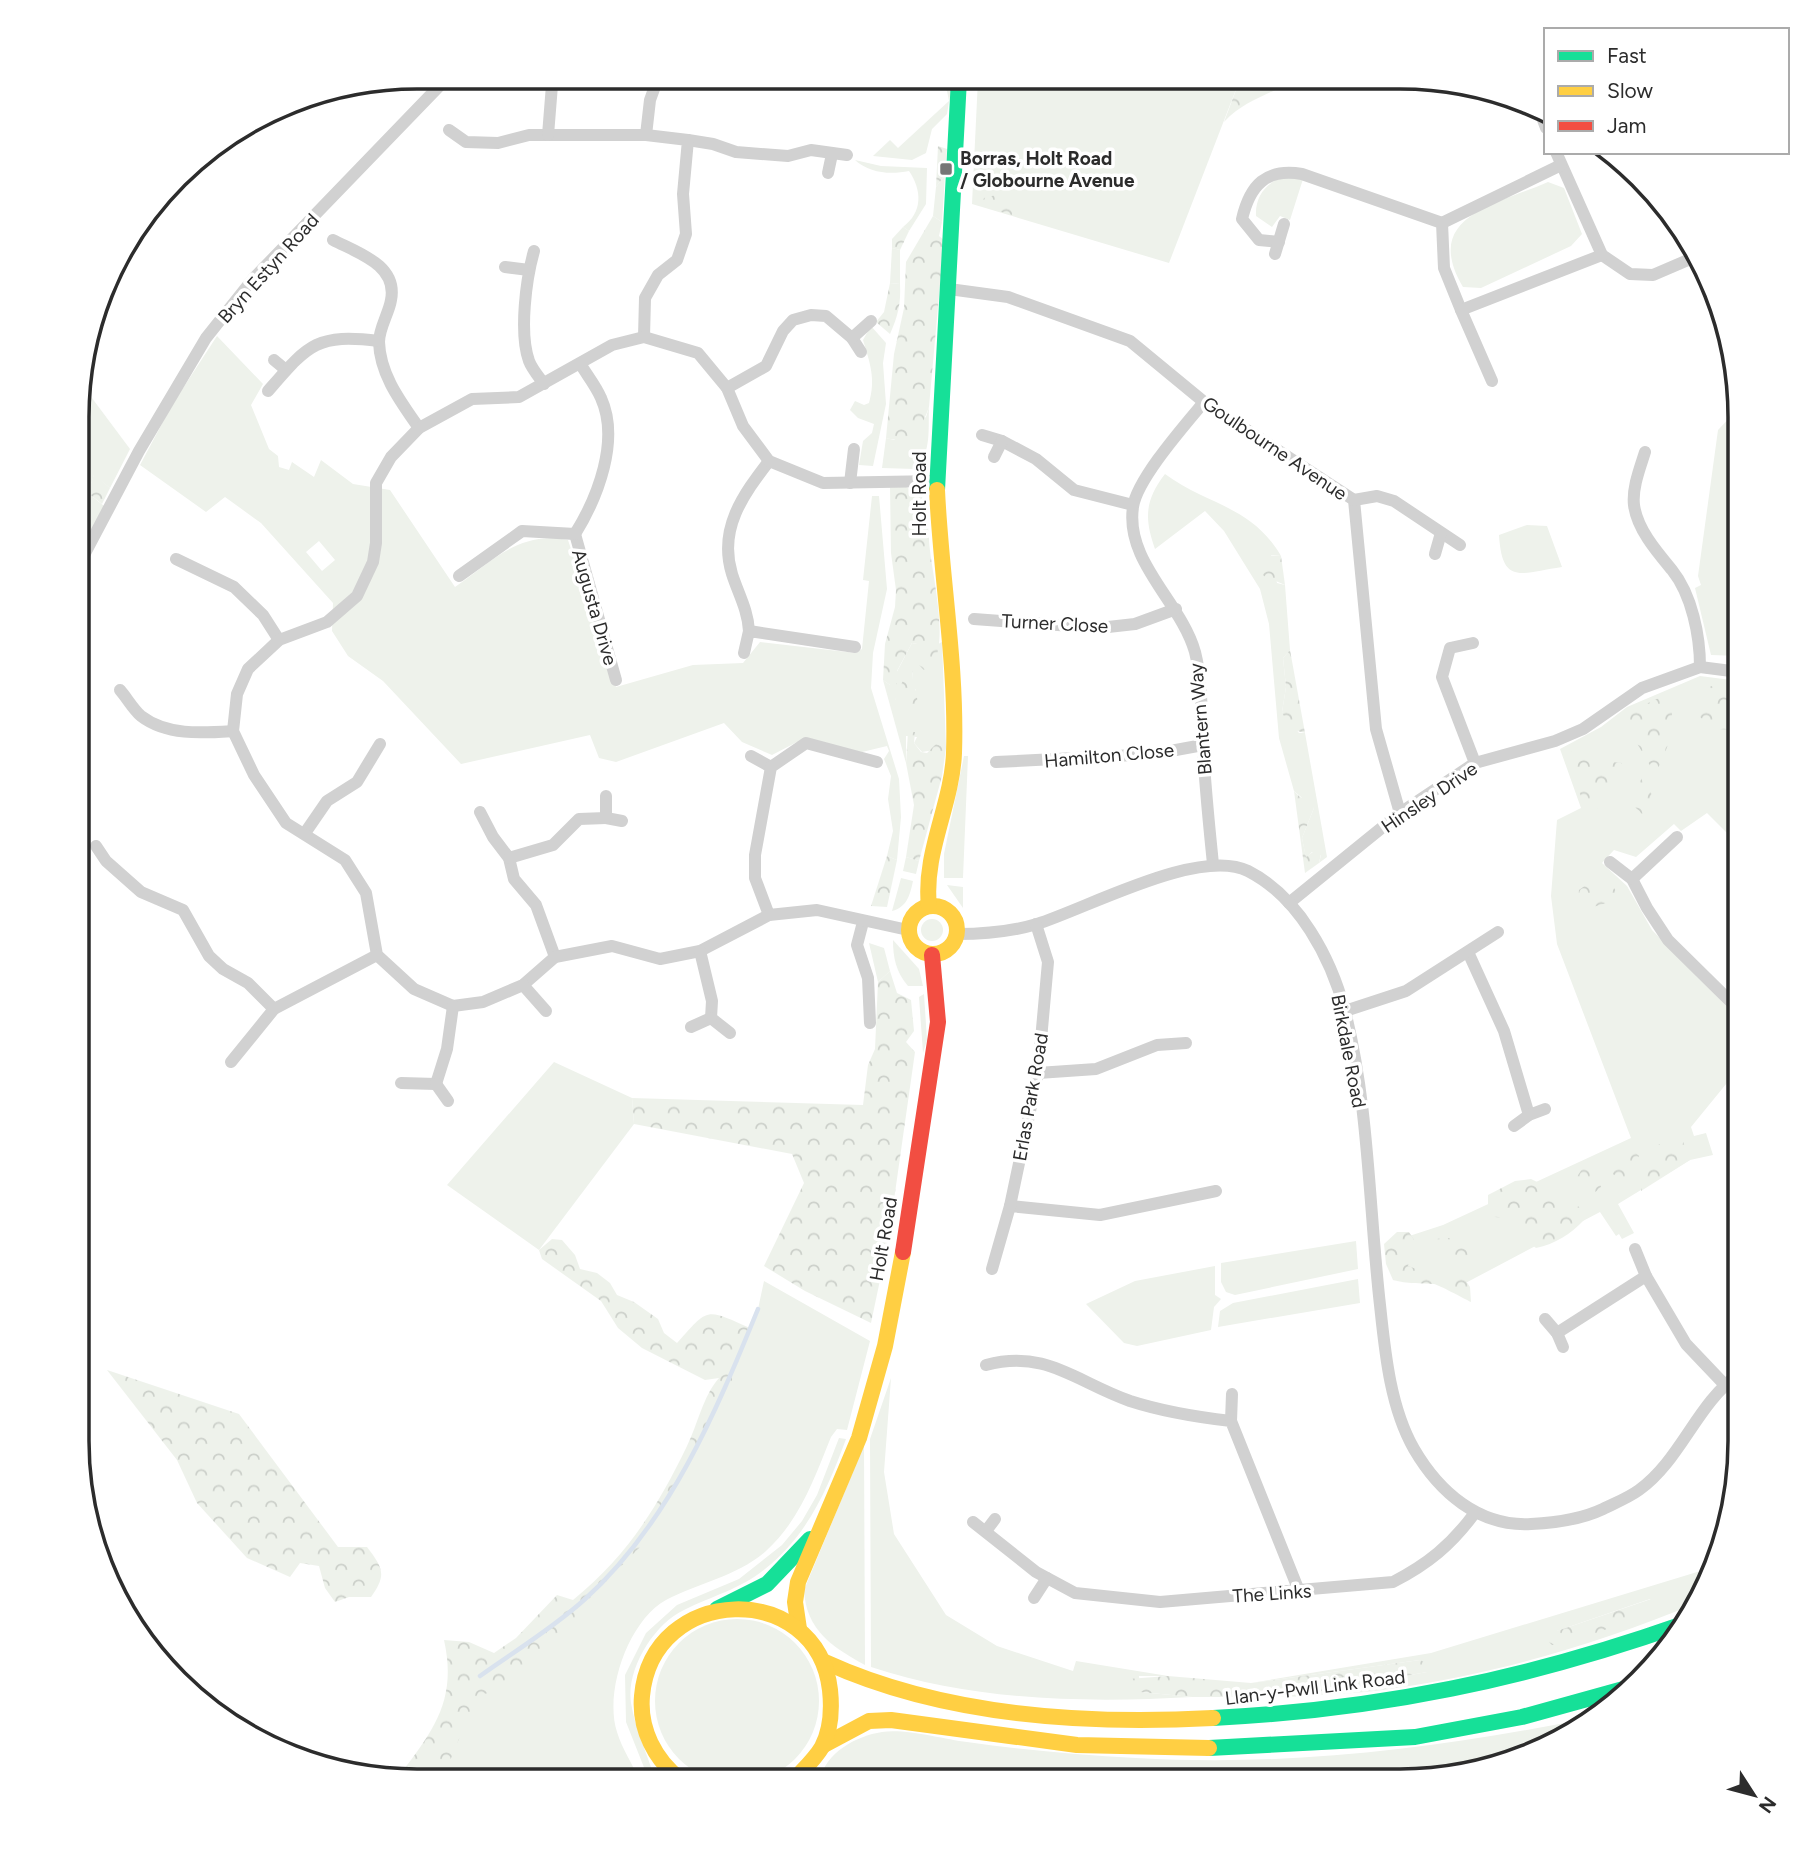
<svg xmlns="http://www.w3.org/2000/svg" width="1817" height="1858" font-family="Figtree,sans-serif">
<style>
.green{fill:#eef2eb;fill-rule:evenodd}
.forest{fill:url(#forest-crowns)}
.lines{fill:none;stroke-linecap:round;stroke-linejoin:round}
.stream{stroke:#d9e2ee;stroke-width:4.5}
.street{stroke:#d1d1d1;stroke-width:12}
.fast{stroke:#16e098;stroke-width:16}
.slow{stroke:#ffcf43;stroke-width:16}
.jam{stroke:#f24e42;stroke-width:16}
.poi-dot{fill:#767676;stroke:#fff;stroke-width:2.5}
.labels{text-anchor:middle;stroke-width:7;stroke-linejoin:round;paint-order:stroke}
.poi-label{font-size:19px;font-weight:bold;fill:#2c2c2c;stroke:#fff;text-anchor:start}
.street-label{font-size:19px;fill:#2c2c2c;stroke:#fff}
.rim{fill:none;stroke:#2c2c2c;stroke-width:3.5}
</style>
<defs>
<pattern id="forest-crowns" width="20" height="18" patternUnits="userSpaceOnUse" patternTransform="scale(1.75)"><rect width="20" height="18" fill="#eef2eb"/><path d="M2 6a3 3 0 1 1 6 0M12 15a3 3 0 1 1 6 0" fill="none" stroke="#ccd0ca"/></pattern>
</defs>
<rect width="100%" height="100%" fill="#fff"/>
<g class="green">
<path d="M 938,79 L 951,90 L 947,114 L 932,129 L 926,153 L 912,160 L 873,156 L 890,140 L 898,148 L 949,101 L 947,91 L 936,82 Z"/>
<path d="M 978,79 L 1240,79 L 1169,263 L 972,204 Z"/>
<path d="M 855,160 L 881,166 L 927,168 L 926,204 L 909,231 L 903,227 C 923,212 922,190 909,171 C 890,175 869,173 855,160 Z"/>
<path d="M 945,175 L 942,222 L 933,216 L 936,187 Z"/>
<path d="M 1282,177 L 1303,179 L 1290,220 L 1280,216 L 1272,227 L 1256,216 C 1255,197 1265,184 1282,177 Z"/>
<path d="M 1548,182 L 1564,188 L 1582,234 L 1571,246 L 1481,288 L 1463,287 C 1421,216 1496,205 1548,182 Z"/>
<path d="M 892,248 L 900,250 L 900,284 L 890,283 Z"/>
<path d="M 871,326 L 886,343 L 883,363 L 886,404 L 873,466 L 859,465 L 863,441 L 872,433 L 874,424 L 858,418 L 850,410 L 855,401 L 864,405 L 869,403 C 876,379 870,363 863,340 Z"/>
<path d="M 217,336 L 263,384 L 251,405 L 269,449 L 278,456 L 279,467 L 289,470 L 292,462 L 314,477 L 321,460 L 353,484 L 390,490 L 455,587 C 494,560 519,531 568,540 L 616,687 L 693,665 L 743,663 L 760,642 L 856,653 L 862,649 L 869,581 L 863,580 L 872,496 L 879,496 L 887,589 L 873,653 L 871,688 L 899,779 L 901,817 L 897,860 L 887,856 L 893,831 L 888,799 L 891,776 L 884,759 L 889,751 L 887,746 L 862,752 L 797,742 L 772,755 L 742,742 L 724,723 L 616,762 L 599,758 L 590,735 L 461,764 L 383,681 L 348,656 L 332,631 L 333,603 L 261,523 L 225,497 L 206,512 L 140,465 L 172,405 ZM 319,541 L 335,560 L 322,571 L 306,552 Z"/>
<path d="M 83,386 L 130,449 L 110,488 L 94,475 L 88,493 L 109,510 L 82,559 Z"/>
<path d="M 929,407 C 928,429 932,453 915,469 L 882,468 L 886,438 L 894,440 L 926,417 Z"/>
<path d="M 1739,408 L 1739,656 L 1711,655 L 1695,588 L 1701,585 L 1698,576 L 1718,430 Z"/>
<path d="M 1165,474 C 1207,505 1252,506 1281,556 L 1271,555 L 1277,583 L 1285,585 L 1290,650 L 1283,658 L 1286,687 L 1282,712 L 1299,733 L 1305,733 L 1327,857 L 1319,863 L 1321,855 L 1312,852 L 1306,858 L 1302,838 L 1314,808 L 1294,791 L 1279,738 L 1269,624 L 1260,589 L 1224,531 L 1205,511 L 1155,549 C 1144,518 1145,500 1165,474 Z"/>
<path d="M 921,495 L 926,505 L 929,538 C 920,530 919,507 921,495 Z"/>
<path d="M 1527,525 L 1547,526 L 1562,567 C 1521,573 1502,586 1499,535 Z"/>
<path d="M 942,642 L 946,748 L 922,752 L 914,743 L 917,737 L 906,736 L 906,763 L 883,680 L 890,685 L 912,643 L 917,644 L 919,654 ZM 913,669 L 912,687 L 916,690 L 895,700 Z"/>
<path d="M 1700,676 L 1739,681 L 1739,834 L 1732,838 L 1707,813 L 1681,831 L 1674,824 L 1636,857 L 1614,850 L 1602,863 L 1627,886 L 1652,930 L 1739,1019 L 1739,1078 L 1731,1078 L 1691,1127 L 1694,1136 L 1706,1133 L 1713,1155 L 1690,1160 L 1618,1204 L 1634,1233 L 1622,1239 L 1619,1234 L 1616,1236 L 1600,1212 L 1456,1288 L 1404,1269 L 1397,1240 L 1443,1225 L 1631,1138 L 1557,944 L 1551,896 L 1557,820 L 1581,808 L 1560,749 L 1601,727 L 1627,707 Z"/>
<path d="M 964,756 L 968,756 L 963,878 L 944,878 L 944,854 Z"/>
<path d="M 906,857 L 919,861 L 916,874 L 903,871 Z"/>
<path d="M 901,878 L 913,881 C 910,895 907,907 892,911 Z"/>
<path d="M 947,885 L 963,887 L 963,908 Z"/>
<circle cx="932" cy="930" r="11"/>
<path d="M 893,940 L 919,969 L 923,986 L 908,986 C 896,972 893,958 893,940 Z"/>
<path d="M 869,943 L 884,948 L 890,971 L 878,982 Z"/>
<path d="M 924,994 L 927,1040 L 923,1053 L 919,997 Z"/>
<path d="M 554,1062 L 632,1098 L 634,1124 L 539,1250 L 447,1185 Z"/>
<path d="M 1356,1241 L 1358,1269 L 1235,1295 L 1226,1292 L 1221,1282 L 1221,1263 Z"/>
<path d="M 1215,1266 L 1215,1295 L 1221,1299 L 1214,1307 L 1211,1330 L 1137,1346 L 1124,1343 L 1086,1304 L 1135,1281 Z"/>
<path d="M 1358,1279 L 1360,1303 L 1218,1327 L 1220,1311 L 1233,1303 Z"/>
<path d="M 764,1281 L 870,1341 L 847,1430 L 837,1429 L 831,1437 C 814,1479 800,1520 766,1551 C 738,1576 698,1583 666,1600 C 628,1621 604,1692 617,1732 C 622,1749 633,1764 639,1780 L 420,1780 L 401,1773 L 445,1729 L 480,1676 L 584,1601 L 638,1544 L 728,1383 L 758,1309 Z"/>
<path d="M 891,1378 L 884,1472 L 894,1534 L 946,1615 L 997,1646 L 1073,1671 L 1076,1661 L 1168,1676 L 1139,1676 L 1140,1692 L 1192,1697 C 1086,1703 973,1701 871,1667 L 870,1439 Z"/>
<path d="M 839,1438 L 846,1439 C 828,1488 808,1535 765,1569 C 741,1589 712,1596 684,1610 C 654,1624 626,1669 631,1703 C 635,1729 648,1755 655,1780 L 649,1780 L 626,1722 L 625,1675 L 646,1633 L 677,1605 L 739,1579 L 782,1545 L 802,1521 L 817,1495 Z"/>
<path d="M 864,1445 L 865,1665 C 832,1647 806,1630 804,1590 Z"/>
<path d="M 1707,1569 L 1697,1603 C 1600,1643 1499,1673 1396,1688 C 1361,1694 1325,1694 1290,1697 L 1427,1672 L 1420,1660 L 1251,1683 L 1431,1653 ZM 1650,1599 L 1654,1602 L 1554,1632 Z"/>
<circle cx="737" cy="1701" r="82"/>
<path d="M 1595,1717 L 1510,1763 L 1422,1780 L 820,1780 C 825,1753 856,1736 882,1732 C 904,1728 944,1739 967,1742 C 1023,1750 1079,1755 1136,1758 C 1293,1767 1441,1748 1595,1717 Z"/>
</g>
<g class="forest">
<path d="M 1240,79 L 1263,79 L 1286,85 C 1262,97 1243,102 1224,122 Z"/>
<path d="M 938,146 L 947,149 L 945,175 L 936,187 Z"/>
<path d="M 1004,193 L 1012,199 L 1012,215 L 981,206 L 984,198 Z"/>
<path d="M 933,216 L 942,222 L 939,236 L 944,240 L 929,407 C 922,428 910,445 886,438 L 894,354 L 904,308 L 906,262 Z"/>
<path d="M 903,227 L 909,231 L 900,250 L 892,248 L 892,239 Z"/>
<path d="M 890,283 L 900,284 C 901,304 898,316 890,334 L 876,322 L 884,312 Z"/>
<path d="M 94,474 L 110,488 L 102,504 L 88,493 Z"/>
<path d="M 890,487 L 906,487 L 921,495 C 919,507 920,530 929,538 C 929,566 956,659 924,670 L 917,663 L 917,644 L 912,643 L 897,671 L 897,684 L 890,685 L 883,680 L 885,644 L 895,607 L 896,590 L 891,553 Z"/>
<path d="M 1261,555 L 1281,556 L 1285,585 L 1264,576 L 1257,568 Z"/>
<path d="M 1290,650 L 1305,733 L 1290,729 L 1282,712 L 1286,687 L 1283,658 Z"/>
<path d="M 909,665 L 913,669 C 911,684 918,692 918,708 L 910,712 L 899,708 L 895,700 Z"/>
<path d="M 1720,684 L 1739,686 L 1735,730 L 1715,729 L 1700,717 L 1697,697 L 1701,689 Z"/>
<path d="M 1667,694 C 1679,721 1668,750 1655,774 L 1621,716 Z"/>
<path d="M 908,732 L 915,732 L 914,743 L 921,752 L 927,753 L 936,744 L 946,748 L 942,776 L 919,861 L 906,857 L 914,805 L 906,763 Z"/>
<path d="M 1579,749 L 1600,761 L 1622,763 C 1618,785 1609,805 1587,814 L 1566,753 Z"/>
<path d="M 1642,778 L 1649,782 L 1652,798 L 1649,812 L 1642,814 L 1634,806 L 1634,792 Z"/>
<path d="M 1294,791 L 1300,797 L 1312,801 L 1314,808 L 1302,838 L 1306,857 L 1317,849 L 1321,854 L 1319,863 L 1305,873 Z"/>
<path d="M 887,856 L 897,860 L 887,907 L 871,906 Z"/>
<path d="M 1602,878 L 1610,881 L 1617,893 L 1606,903 L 1590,908 L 1578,900 L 1579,890 L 1593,880 Z"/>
<path d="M 890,971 L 897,993 L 911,1000 L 914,1031 L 906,1042 L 915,1052 L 888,1242 L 871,1323 L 805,1291 L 764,1266 L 804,1183 L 792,1154 L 634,1124 L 632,1098 L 863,1105 L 868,1065 L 875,1049 L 878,982 Z"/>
<path d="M 1737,1044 L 1739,1044 L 1739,1078 L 1735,1080 L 1724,1072 L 1724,1058 Z"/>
<path d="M 1668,1139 L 1682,1139 L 1690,1160 L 1641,1191 L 1650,1150 Z"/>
<path d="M 1632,1149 L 1639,1156 L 1638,1174 L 1624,1180 L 1607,1171 L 1617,1157 Z"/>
<path d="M 1584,1166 L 1597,1169 L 1601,1187 L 1592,1195 L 1582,1195 L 1573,1183 Z"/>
<path d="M 1531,1179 L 1572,1199 L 1584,1213 L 1584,1220 C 1571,1234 1555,1244 1536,1248 L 1526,1240 L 1523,1214 L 1509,1219 L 1488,1216 L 1488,1195 L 1515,1181 Z"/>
<path d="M 1397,1232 L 1409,1232 L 1414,1240 L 1408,1266 L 1430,1274 L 1464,1278 L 1470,1287 L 1471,1302 C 1463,1298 1439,1285 1434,1284 C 1419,1283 1408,1284 1393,1280 L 1386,1264 L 1384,1244 Z"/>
<path d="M 1449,1238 L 1469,1246 L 1468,1257 L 1436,1251 L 1433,1239 Z"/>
<path d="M 552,1239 L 562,1240 L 575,1255 L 580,1269 L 597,1273 L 610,1283 L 617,1295 L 634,1302 L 658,1319 L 664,1333 L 677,1343 C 709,1307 705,1308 750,1328 L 731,1383 L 641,1546 L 578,1610 L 579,1617 L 513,1689 L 477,1695 L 447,1768 L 432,1774 L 401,1773 C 435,1729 457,1698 444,1640 L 469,1642 L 494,1653 L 516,1638 L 557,1595 L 573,1600 C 627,1556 657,1508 687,1446 C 698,1424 703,1396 719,1378 L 705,1380 L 642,1348 L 618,1328 L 601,1301 L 542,1259 L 539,1250 Z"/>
<path d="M 107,1370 L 239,1414 L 338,1547 L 367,1547 C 383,1568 387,1575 371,1597 L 349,1597 L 335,1602 L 325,1588 L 319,1566 L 300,1563 L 290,1577 L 247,1558 L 197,1503 L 177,1460 Z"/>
<path d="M 1651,1599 L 1655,1602 C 1624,1625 1590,1637 1552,1645 L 1547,1640 L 1554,1632 Z"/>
<path d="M 1420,1660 L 1428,1664 L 1427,1672 L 1290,1697 L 1192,1697 L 1140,1692 L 1127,1686 L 1128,1679 L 1168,1676 L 1251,1683 Z"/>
</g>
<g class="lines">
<path class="stream" d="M 480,1676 C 515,1651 553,1628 584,1600 C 669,1524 716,1412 758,1309"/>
<g class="street">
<path d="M 1540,112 L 1546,128"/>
<path d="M 449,130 L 466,142 L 498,143 L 529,135 L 646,135"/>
<path d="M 548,135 L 552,85"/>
<path d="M 688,140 L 713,144 L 736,152 L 788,156 L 811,150 L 847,155"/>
<path d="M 1556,152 L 1602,255 L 1630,274 L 1653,275 L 1695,257"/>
<path d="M 828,173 L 832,154"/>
<path d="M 1442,223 L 1561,165"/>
<path d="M 333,240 C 358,253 398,265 391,300 C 389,313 379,328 379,342 C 380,375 401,402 419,428"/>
<path d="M 1279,242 L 1259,240 L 1242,219 C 1250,185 1266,168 1302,174 L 1442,223 L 1444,268 L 1461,310"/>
<path d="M 534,251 C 526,279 519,333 529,361 C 532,369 539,377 544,384"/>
<path d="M 1275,254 L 1284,224"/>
<path d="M 505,267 L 529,270"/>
<path d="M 949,289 L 1008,297 L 1130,341 L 1204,402 L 1354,500 L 1376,729 L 1400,813"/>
<path d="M 644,337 L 645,298 L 658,275 L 677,260 L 686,234 L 683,194 L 688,140 L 646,135 L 650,100 L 658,78"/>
<path d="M 852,338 L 861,352"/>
<path d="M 274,360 L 286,370"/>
<path d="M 1492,381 L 1461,310 L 1602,255"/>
<path d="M 727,388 L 766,366 L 783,331 L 793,320 L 811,315 L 826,316 L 852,338 L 871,321"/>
<path d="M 268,391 C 308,345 316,333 379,341"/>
<path d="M 1204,402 C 1185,425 1137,479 1133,507 C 1125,562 1181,602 1195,652 C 1203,684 1201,715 1203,747 C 1205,786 1209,825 1213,864"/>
<path d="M 982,435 L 1002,441 L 1036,459 L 1074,490 L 1133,505"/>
<path d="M 1645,452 C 1640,468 1632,488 1634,505 C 1637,529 1657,552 1672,570 C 1692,595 1700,636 1700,667"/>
<path d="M 994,457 L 1002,441"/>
<path d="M 850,483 L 854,449"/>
<path d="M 1354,500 L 1377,496 L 1394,501 L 1460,545"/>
<path d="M 575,534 L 616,680"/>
<path d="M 1435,554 L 1441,533"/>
<path d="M 82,559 L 139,451 L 206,338 L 253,279 L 448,77"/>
<path d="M 176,559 L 234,587 L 263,615 L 279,640"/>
<path d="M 459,576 L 522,531 L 575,534 C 598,497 620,440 601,398 C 596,386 587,375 581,365"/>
<path d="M 974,619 L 1099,628 L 1135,624 L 1176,609"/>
<path d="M 749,631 C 748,610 738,593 732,574 C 718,529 743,495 769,461"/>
<path d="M 1473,643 L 1450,648 L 1442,677 L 1475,763"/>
<path d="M 744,653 L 749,631 L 855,647"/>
<path d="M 120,690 C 127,698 133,709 141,716 C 167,736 203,733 233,731"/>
<path d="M 751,756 L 771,767"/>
<path d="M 996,762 L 1154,754 L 1203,745"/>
<path d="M 480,812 L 493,837 L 509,858 L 514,879 L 536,905 L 555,957"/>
<path d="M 606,818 L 622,821"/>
<path d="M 305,833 L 327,801 L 357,782 L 380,744"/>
<path d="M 96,846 L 106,861 L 141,892 L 183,910 L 209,956 L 223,969 L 248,983 L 274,1009"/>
<path d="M 509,858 L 553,845 L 579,819 L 606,818 L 606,796"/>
<path d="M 1610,862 L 1632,879 L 1647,908 L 1668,940 L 1739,1010"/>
<path d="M 1632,879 L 1677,837"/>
<path d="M 1289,903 L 1400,813 L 1475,763 L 1555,741 L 1583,729 L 1642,688 L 1700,667 L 1739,672"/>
<path d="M 769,915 L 755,878 L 755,855 L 771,767 L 806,743 L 877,762"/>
<path d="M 863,922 L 857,945 L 868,978 L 870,1023"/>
<path d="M 908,930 L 817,910 L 769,915 L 700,951 L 660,959 L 612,946 L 555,957 L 523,985 L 483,1002 L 453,1006 L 414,989 L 377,955 L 366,893 L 345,860 L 286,823 L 254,775 L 233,731 L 237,694 L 248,669 L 279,640 L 327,622 L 357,596 L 373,562 L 376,543 L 376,483 L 391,457 L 419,428 L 472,399 L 519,397 L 612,345 L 644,337 L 698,353 L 727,388 L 743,426 L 769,461 L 823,483 L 937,481"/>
<path d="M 957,934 C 984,934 1010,932 1037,924 C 1088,908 1199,847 1248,871 C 1299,897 1331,958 1345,1011 C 1369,1106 1369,1208 1380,1305 C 1385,1352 1390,1407 1414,1449 C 1439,1492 1479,1527 1531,1524 C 1554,1523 1582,1519 1603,1509 C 1615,1503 1628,1498 1639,1490 C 1681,1460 1697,1403 1739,1374"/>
<path d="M 700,951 L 712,1001 L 711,1018 L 730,1033"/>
<path d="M 1468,952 L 1504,1031 L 1529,1115"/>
<path d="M 523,985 L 546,1011"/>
<path d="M 1345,1011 L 1406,991 L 1498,932"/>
<path d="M 691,1027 L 711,1018"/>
<path d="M 231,1062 L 274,1009 L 377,955"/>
<path d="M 1038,1073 L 1096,1069 L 1157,1045 L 1186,1043"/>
<path d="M 401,1083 L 436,1084 L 447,1049 L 453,1006"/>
<path d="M 436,1084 L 448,1101"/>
<path d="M 1514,1126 L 1529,1115 L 1545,1109"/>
<path d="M 1010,1206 L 1100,1215 L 1216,1191"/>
<path d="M 1635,1249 L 1646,1276 L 1686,1344 L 1724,1384"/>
<path d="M 992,1269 L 1010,1206 L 1038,1073 L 1048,962 L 1036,924"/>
<path d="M 1545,1319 L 1557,1333 L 1563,1347"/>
<path d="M 1557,1333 L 1646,1276"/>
<path d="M 986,1365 C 1046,1349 1076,1382 1130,1401 C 1164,1412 1196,1417 1231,1421 L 1299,1591"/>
<path d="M 1231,1421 L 1232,1394"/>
<path d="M 973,1522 L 1036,1572 L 1075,1593 L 1160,1602 L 1393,1582 C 1428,1564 1451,1545 1474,1514"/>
<path d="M 986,1531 L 995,1519"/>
<path d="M 1034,1598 L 1047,1578"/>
</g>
<g class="fast">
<path d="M 937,490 L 959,79"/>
<path d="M 717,1609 L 767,1584 L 810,1539"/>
<path d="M 1213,1718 C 1378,1710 1527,1679 1683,1624"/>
<path d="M 1209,1748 L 1415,1737 L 1522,1717 L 1627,1688"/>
</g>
<g class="slow">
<circle cx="933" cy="930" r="24"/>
<path d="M 929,906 C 923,853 952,805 954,753 C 957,665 941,578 937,490"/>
<path d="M 799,1629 L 795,1602 L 798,1582 L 859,1438 L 885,1346 L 903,1252"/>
<path d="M 825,1662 C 943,1716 1085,1725 1213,1718"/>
<path d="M 824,1745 L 869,1721 L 891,1720 L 1077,1745 L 1209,1748"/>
<path d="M 681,1780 C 655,1760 639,1729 642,1696 C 652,1584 817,1579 830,1690 C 832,1709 831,1730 822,1747 C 815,1759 803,1770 794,1780"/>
</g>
<path class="jam" d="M 903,1252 L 938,1022 L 932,955"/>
</g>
<rect class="poi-dot" x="939" y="162" width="14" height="14" rx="3.5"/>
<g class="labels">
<g class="poi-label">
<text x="960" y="165">Borras, Holt Road<tspan x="960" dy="22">/ Globourne Avenue</tspan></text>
</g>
<g class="street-label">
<text transform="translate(268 268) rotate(-48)" y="7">Bryn Estyn Road</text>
<text transform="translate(1275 448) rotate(34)" y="7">Goulbourne Avenue</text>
<text transform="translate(919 494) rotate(-90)" y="7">Holt Road</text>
<text transform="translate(595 607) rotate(74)" y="7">Augusta Drive</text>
<text transform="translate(1055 623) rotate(3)" y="7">Turner Close</text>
<text transform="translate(1200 719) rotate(-95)" y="7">Blantern Way</text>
<text transform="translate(1109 755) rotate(-5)" y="7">Hamilton Close</text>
<text transform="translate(1429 797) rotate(-34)" y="7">Hinsley Drive</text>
<text transform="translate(1349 1051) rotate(79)" y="7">Birkdale Road</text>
<text transform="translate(1030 1097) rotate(-80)" y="7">Erlas Park Road</text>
<text transform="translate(883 1239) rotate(-80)" y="7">Holt Road</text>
<text transform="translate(1272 1593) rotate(-4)" y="7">The Links</text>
<text transform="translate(1315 1687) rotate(-7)" y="7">Llan-y-Pwll Link Road</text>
</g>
</g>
<path d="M0 0H1817V1858H0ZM417 89H1400A328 328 0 0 1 1728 417V1441A328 328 0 0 1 1400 1769H417A328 328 0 0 1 89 1441V417A328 328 0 0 1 417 89Z" fill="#fff" fill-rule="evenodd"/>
<path class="rim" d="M417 89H1400A328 328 0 0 1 1728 417V1441A328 328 0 0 1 1400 1769H417A328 328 0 0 1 89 1441V417A328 328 0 0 1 417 89Z"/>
<rect x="1544" y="28" width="245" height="126" fill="#ffffff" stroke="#ababab" stroke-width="2"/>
<rect x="1558" y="51" width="35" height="10" fill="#16e098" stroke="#ababab" stroke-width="2"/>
<text x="1607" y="63" font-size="21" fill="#2c2c2c">Fast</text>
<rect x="1558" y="86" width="35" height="10" fill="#ffcf43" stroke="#ababab" stroke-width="2"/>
<text x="1607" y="98" font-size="21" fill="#2c2c2c">Slow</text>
<rect x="1558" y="121" width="35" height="10" fill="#f24e42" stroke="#ababab" stroke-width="2"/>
<text x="1607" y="133" font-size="21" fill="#2c2c2c">Jam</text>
<g transform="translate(1754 1795) rotate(126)" stroke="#ffffff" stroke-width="5" paint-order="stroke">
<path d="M0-5L12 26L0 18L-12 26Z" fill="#2c2c2c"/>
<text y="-10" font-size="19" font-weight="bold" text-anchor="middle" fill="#2c2c2c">N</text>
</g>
</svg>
